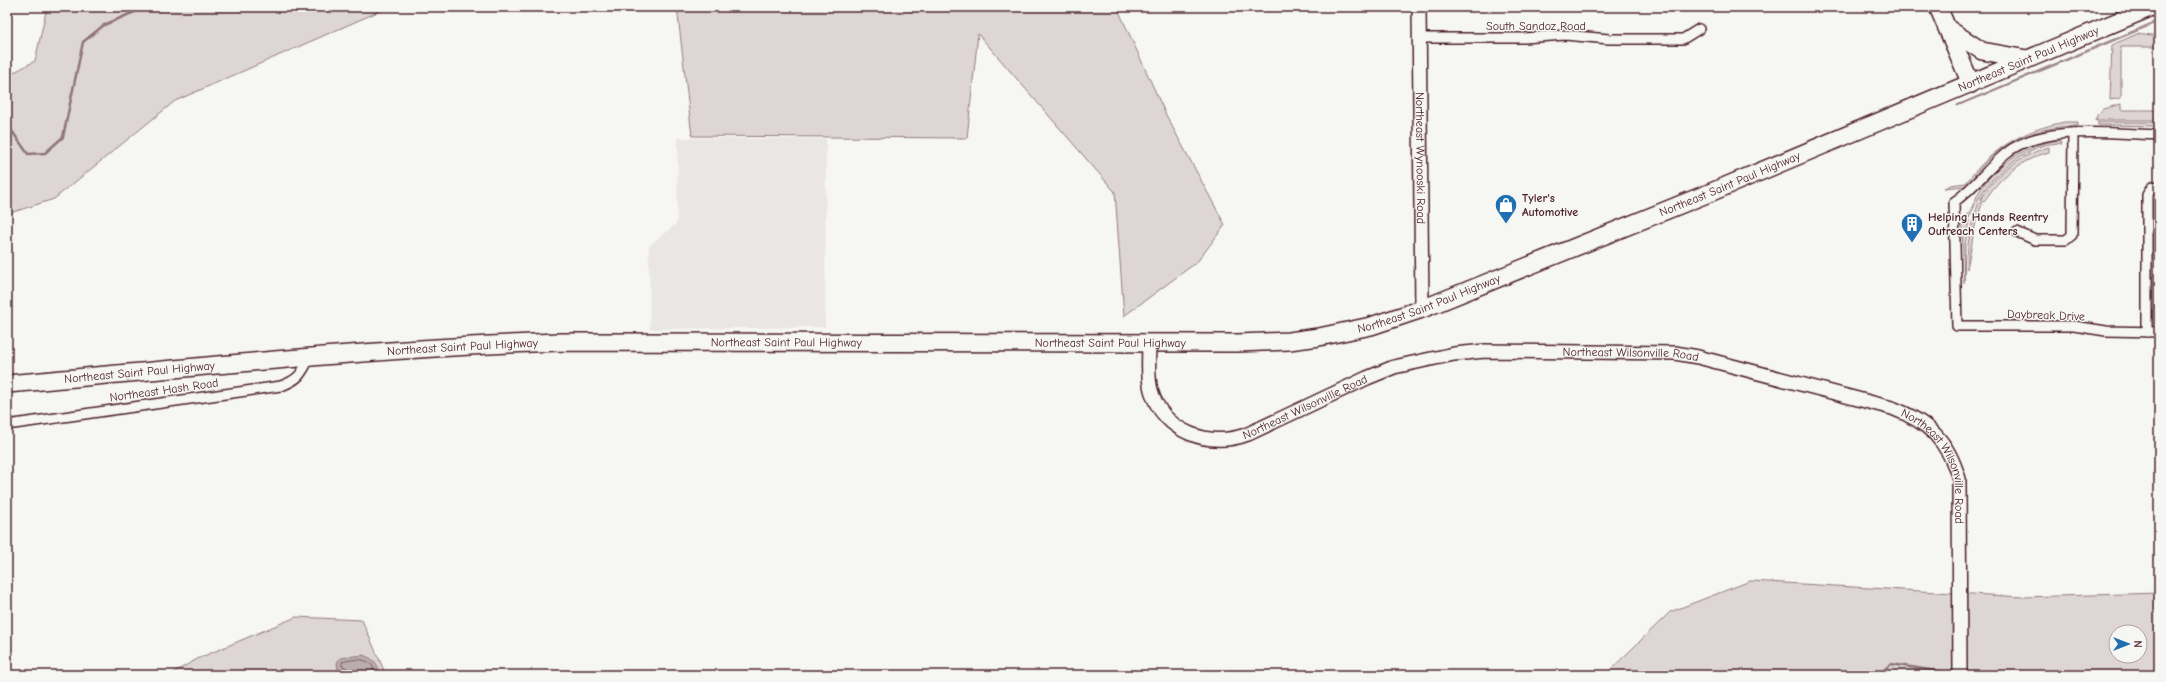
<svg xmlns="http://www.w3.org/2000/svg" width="2166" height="682" font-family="'Comic Neue',sans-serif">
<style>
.built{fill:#e9e6e3}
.green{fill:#ddd6d5;stroke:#947a80;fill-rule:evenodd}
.water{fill:#bbadae;stroke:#8e747a}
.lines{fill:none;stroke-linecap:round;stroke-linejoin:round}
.shore{stroke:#77585f;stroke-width:1}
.stream{stroke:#8e747a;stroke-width:2.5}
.street-casing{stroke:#4a1f2b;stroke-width:12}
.secondary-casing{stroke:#4a1f2b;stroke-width:16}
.highway-casing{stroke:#4a1f2b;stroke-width:20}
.street{stroke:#f6f6f2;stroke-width:9}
.secondary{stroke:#f6f6f2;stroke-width:13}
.highway{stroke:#f6f6f2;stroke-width:17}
.labels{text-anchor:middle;stroke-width:3;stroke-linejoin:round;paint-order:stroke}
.street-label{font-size:12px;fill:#4a1f2b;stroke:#f6f6f2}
.poi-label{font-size:12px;font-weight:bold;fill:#4a1f2b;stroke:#f6f6f2;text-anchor:start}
</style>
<rect width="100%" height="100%" fill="#f6f6f2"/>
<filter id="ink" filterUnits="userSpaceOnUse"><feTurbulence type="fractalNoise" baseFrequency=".025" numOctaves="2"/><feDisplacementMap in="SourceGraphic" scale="8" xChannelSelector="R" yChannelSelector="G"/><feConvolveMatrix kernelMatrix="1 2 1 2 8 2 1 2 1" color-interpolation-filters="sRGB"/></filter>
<g filter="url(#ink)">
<path class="built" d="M 678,138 L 826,139 L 825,327 L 650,329 L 649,246 L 677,223 Z"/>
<g class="green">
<path d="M 47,7 L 389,7 L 175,101 L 54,199 L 7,214 L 7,76 L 35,61 Z"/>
<path d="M 677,7 L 1117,7 L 1166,115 L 1225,225 L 1197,262 L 1124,316 L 1115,192 L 978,34 L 967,138 L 692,136 Z"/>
<path d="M 2137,34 L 2159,37 L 2159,47 L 2121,47 L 2121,98 L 2110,100 L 2112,45 Z"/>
<path d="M 2121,104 L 2121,110 L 2159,110 L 2159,120 L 2096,120 L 2097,115 L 2103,109 Z"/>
<path d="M 2065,122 L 2078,122 L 2078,126 C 2043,126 2009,138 1984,164 C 1977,171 1973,179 1966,186 L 1944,188 L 1951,185 L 1966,183 C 1992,148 2023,130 2065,122 Z"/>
<path d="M 2098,122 L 2159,122 L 2159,126 L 2098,125 Z"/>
<path d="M 2053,141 L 2061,141 L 2062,144 C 2052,142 2041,146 2032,150 C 2001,165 1982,187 1969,218 L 1964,220 L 1963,218 C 1972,212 1974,201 1979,192 C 1995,165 2022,148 2053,141 Z"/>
<path d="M 2049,147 L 2049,152 C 2021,160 1999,177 1984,202 L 1980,200 C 1996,172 2019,156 2049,147 Z"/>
<path d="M 1979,202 L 1982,204 L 1976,221 L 1967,269 C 1967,244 1970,225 1979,202 Z"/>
<path d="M 1969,220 L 1965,246 L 1964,283 L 1962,223 Z"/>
<path d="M 1750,581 L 2023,597 L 2159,593 L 2159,675 L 1605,675 L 1670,612 ZM 2116,632 L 2140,632 L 2140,656 L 2116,656 Z"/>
<path d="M 296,617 L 362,620 L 386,675 L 169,675 L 199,658 Z"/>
</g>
<g class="water">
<path d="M 2159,20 L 2159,22 L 1957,106 L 1957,105 Z"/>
<path d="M 363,655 C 373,659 380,663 378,675 L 350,675 L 338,669 L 337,663 L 340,658 Z"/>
</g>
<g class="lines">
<path class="shore" d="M 353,675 L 351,670 L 342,666 L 342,662 C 355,658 376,657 374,675"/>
<g class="stream">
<path d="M 7,124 L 28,154 L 45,153 L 63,137 L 83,42 L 104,25 L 146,7"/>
<path d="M 1844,675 L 1846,671 L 1860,675"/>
<path d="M 1878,675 L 1891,664 L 1943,672"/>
</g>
<g class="street-casing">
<g id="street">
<path d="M 1420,38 L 1524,38 L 1565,35 L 1609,39 L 1683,39 L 1699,29"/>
<path d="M 2159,135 C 2114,134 2042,123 2005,154 C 1987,169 1974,188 1954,202 L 1957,326 L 2074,326 L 2106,331 L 2159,332"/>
<path d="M 2017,232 L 2035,240 L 2066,240 L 2072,235 L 2073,133"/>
<path d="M 2147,332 L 2147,195 L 2152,187 L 2159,186"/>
<path d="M 7,425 L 281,386 C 300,379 301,374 310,357"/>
</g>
</g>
<g class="secondary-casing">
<g id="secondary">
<path id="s1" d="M 1419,7 L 1422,309"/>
<path id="s2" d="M 1149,343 C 1149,358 1147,375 1151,390 C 1163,432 1209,449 1248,434 L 1367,378 L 1394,367 L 1454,354 L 1485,351 L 1675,353 L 1698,357 L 1892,408 C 1929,422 1948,441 1959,479 L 1960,675"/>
</g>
</g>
<g class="highway-casing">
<g id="highway">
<path d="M 1938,7 L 1971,84"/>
<path d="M 1947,28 L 1982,51 L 2027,59"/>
<path id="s3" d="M 7,384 C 192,368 376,348 561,342 L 1237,343 L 1289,341 L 1319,337 L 1371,326 L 1422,309 L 1714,191 L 2152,7"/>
</g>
</g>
<use href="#street" class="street"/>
<use href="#secondary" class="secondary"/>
<use href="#highway" class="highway"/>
</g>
</g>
<defs>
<g id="shop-pin" transform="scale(1.15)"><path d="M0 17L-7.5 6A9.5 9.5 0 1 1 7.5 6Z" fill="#1f6fb2" stroke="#f6f6f2"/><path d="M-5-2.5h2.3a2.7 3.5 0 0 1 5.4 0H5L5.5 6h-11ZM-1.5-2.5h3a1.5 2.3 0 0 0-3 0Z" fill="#fff"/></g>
<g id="building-pin" transform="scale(1.15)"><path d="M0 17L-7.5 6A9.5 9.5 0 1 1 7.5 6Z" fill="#1f6fb2" stroke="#f6f6f2"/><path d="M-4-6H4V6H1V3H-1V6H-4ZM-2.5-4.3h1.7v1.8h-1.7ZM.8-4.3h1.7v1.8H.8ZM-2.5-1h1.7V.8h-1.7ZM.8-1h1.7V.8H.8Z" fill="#fff"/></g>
</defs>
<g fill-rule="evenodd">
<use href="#shop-pin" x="1506" y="205"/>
<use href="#building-pin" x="1912" y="224"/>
</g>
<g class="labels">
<g class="street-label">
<text x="1536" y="30">South Sandoz Road</text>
<text dy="4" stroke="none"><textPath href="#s3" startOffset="2077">Northeast Saint Paul Highway</textPath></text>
<text dy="4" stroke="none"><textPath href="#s1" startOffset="151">Northeast Wynooski Road</textPath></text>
<text dy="4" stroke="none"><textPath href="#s3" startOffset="1753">Northeast Saint Paul Highway</textPath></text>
<text dy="4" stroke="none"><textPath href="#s3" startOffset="1429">Northeast Saint Paul Highway</textPath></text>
<text transform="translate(2046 315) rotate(2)" y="4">Daybreak Drive</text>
<text dy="4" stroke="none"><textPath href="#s3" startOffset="781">Northeast Saint Paul Highway</textPath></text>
<text dy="4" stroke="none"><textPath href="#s3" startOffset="1105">Northeast Saint Paul Highway</textPath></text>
<text dy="4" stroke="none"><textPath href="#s3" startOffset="457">Northeast Saint Paul Highway</textPath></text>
<text dy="4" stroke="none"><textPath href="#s2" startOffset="566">Northeast Wilsonville Road</textPath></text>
<text dy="4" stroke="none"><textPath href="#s3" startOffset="133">Northeast Saint Paul Highway</textPath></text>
<text transform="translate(164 390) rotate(-8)" y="4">Northeast Hash Road</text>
<text dy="4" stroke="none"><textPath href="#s2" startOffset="230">Northeast Wilsonville Road</textPath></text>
<text dy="4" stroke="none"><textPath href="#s2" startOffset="913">Northeast Wilsonville Road</textPath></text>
</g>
<g class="poi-label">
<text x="1522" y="202">Tyler's<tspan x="1522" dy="14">Automotive</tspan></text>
<text x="1928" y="221">Helping Hands Reentry<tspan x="1928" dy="14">Outreach Centers</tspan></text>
</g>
</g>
<rect width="2166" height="682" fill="none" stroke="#f6f6f2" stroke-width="24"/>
<rect x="12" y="12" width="2142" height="658" fill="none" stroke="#4a1f2b" stroke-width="1.5" filter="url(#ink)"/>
<g transform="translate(2128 644) rotate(90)"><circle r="19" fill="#f6f6f2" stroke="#b1a0a2"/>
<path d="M0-3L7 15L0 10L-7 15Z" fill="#1f6fb2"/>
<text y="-6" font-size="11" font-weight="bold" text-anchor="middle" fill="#4a1f2b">N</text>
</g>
</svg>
